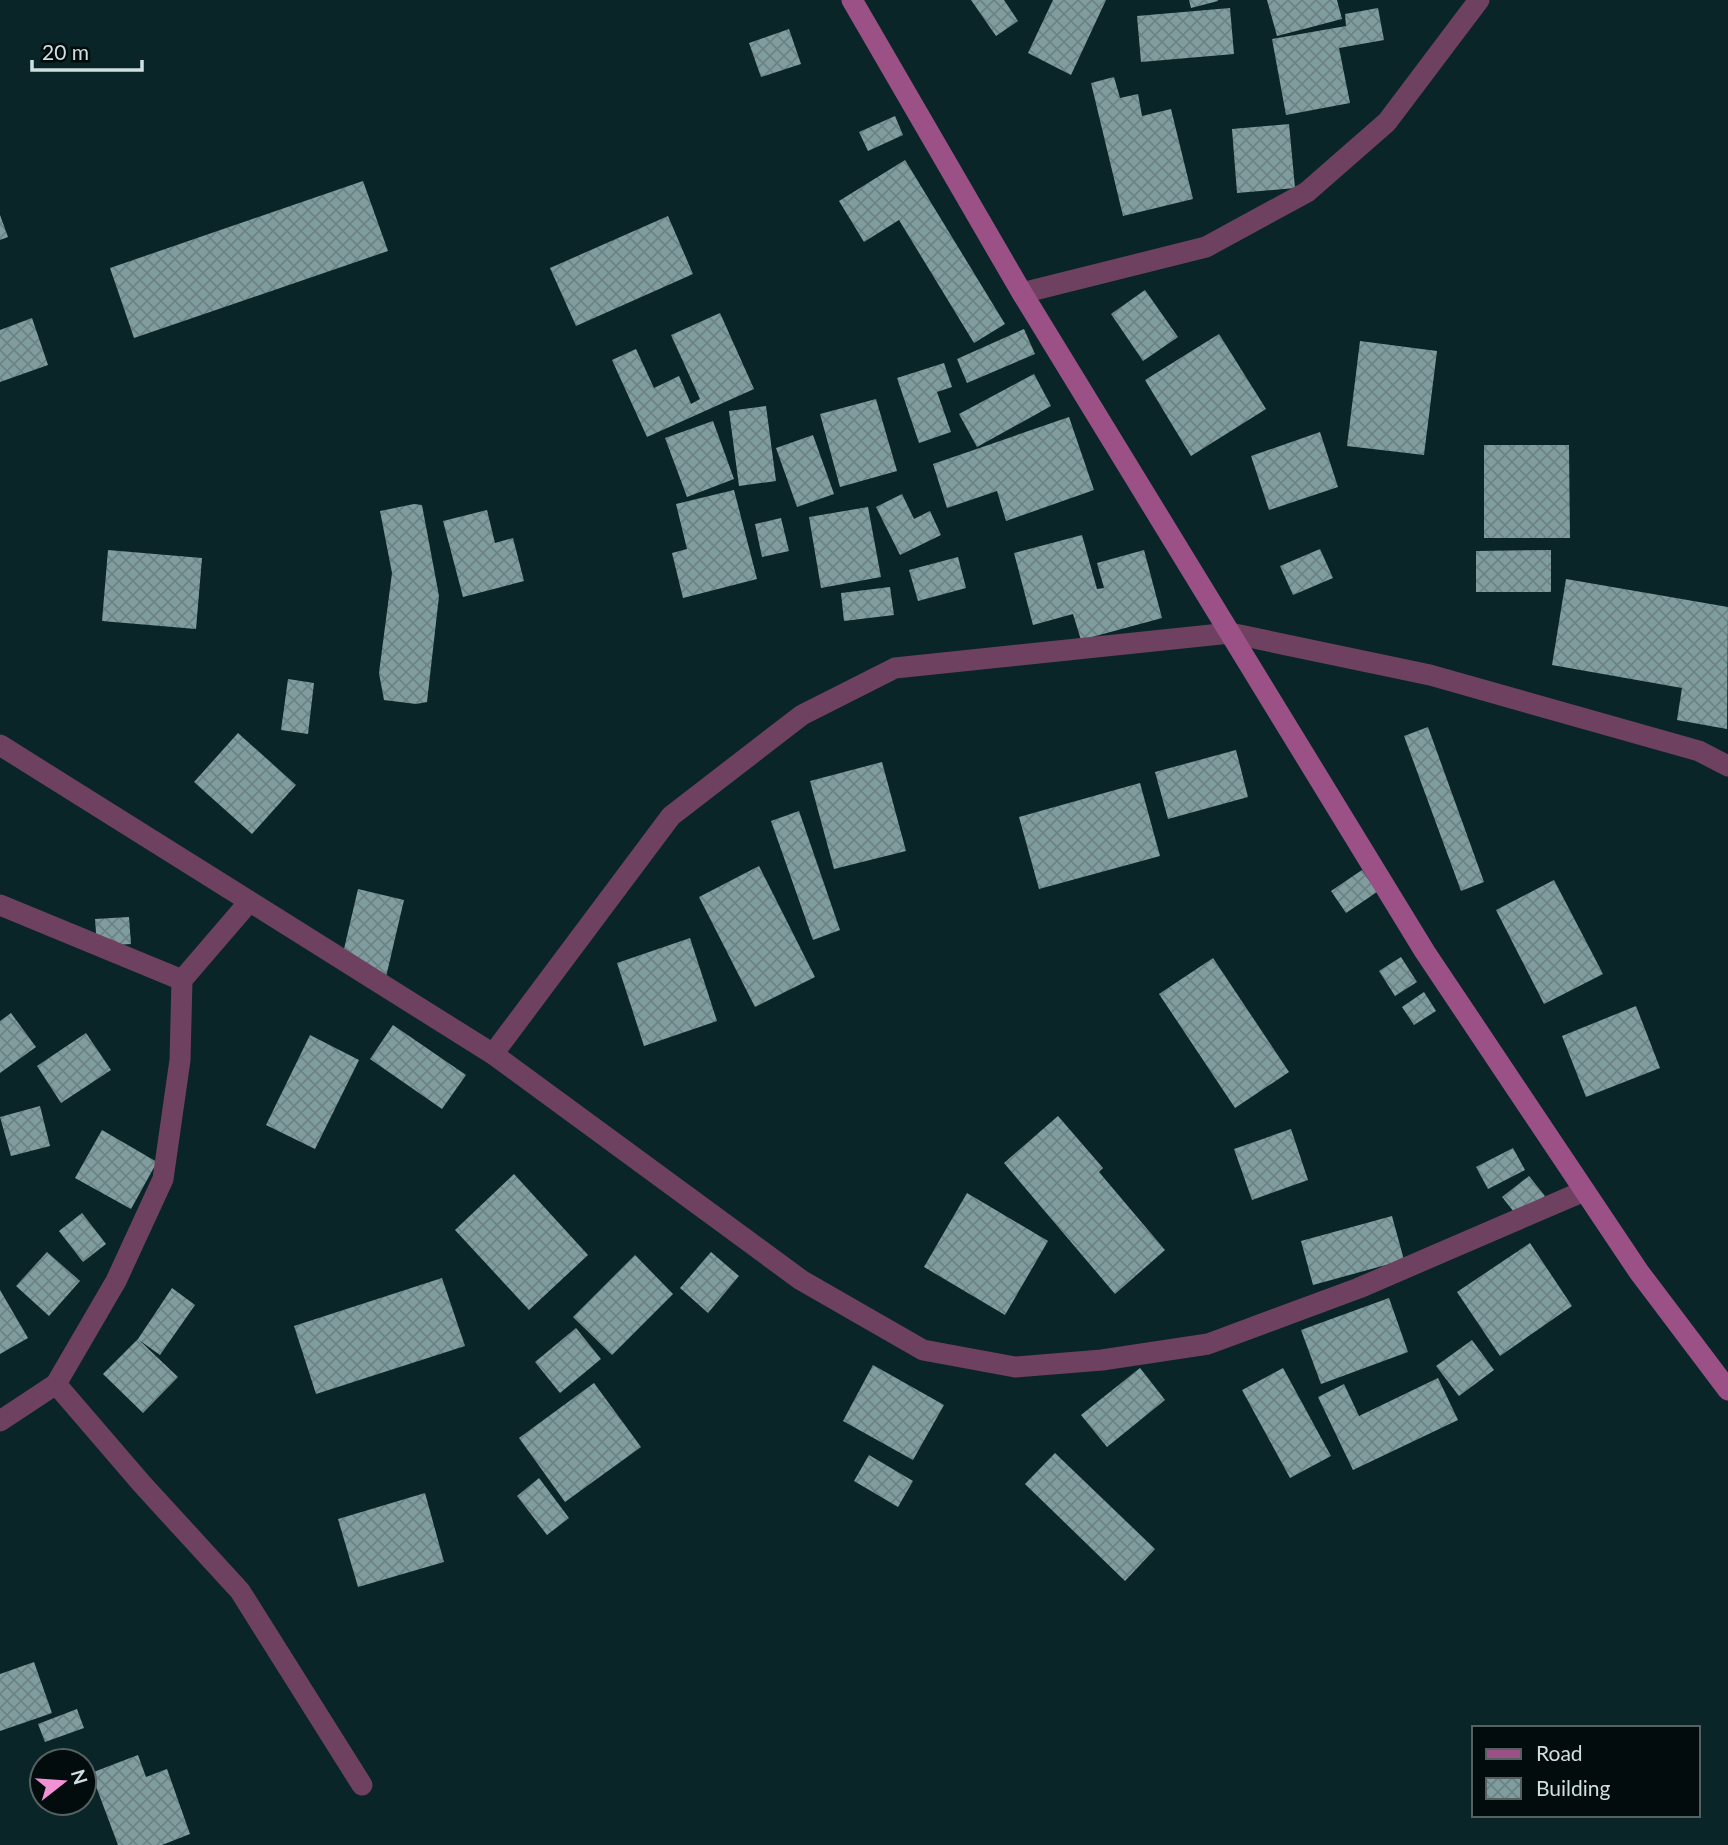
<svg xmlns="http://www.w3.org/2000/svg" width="1728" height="1845" font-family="Lato,sans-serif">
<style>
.building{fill:url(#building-cross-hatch)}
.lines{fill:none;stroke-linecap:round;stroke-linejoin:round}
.street{stroke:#6f4161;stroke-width:21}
.secondary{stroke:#9b5186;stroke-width:21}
</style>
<defs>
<pattern id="building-cross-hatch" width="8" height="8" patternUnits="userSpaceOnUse" patternTransform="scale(1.75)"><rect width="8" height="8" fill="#7f9d9f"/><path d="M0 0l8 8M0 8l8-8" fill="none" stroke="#6c8283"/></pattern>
</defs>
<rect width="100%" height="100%" fill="#092527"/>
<g class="building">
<path d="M 971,0 L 1004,0 L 1018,21 L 996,36 Z"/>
<path d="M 1053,0 L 1106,0 L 1071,75 L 1028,53 Z"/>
<path d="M 1189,0 L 1218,0 L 1218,1 L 1191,8 Z"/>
<path d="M 1267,0 L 1337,0 L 1342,19 L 1277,36 Z"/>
<path d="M 1230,8 L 1234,54 L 1141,62 L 1137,16 Z"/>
<path d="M 1378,8 L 1384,40 L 1339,48 L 1350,103 L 1286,115 L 1272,39 L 1346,26 L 1345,14 Z"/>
<path d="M 789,29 L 801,64 L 761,77 L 749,43 Z"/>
<path d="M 1114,77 L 1120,98 L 1138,94 L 1142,116 L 1171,109 L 1193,199 L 1123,216 L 1091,83 Z"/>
<path d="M 895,116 L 903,135 L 868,151 L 859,132 Z"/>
<path d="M 1289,124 L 1295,188 L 1237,193 L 1232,129 Z"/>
<path d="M 905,160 L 1005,324 L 974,343 L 899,220 L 864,242 L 839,201 Z"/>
<path d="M 363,181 L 388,251 L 134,338 L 110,268 Z"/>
<path d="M 0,215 L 8,237 L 0,240 Z"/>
<path d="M 668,216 L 693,274 L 576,326 L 550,268 Z"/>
<path d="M 1145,290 L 1178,337 L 1143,361 L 1111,314 Z"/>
<path d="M 720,313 L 754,389 L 647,437 L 612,360 L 636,349 L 654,388 L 679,376 L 691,404 L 700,399 L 671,335 Z"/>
<path d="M 32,318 L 48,365 L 0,382 L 0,330 Z"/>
<path d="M 1024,329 L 1035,354 L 967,383 L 957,359 Z"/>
<path d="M 1219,334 L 1266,409 L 1191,456 L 1145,380 Z"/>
<path d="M 1360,341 L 1437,351 L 1424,455 L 1347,446 Z"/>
<path d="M 944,363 L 952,387 L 937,392 L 951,432 L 919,443 L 897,378 Z"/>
<path d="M 1034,374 L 1051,406 L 977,447 L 959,414 Z"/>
<path d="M 876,399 L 897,471 L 840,487 L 820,414 Z"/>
<path d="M 766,406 L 776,481 L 739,486 L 729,411 Z"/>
<path d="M 1069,417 L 1094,490 L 1006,521 L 997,491 L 947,508 L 933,464 Z"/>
<path d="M 713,421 L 734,479 L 687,497 L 665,438 Z"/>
<path d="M 1320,432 L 1338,487 L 1269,510 L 1251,456 Z"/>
<path d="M 813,435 L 834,494 L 797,507 L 776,448 Z"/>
<path d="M 1484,445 L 1569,445 L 1570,538 L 1484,538 Z"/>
<path d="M 734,490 L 757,579 L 683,598 L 672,553 L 687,549 L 676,504 Z"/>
<path d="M 902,494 L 914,519 L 930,511 L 941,535 L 900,555 L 876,507 Z"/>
<path d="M 414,504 L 422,505 L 439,596 L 427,702 L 416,704 L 384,700 L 379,673 L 392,573 L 380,511 Z"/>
<path d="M 868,507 L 881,577 L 821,588 L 809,517 Z"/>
<path d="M 487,510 L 495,543 L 513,538 L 524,581 L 463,597 L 443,521 Z"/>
<path d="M 781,518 L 789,551 L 762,557 L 755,524 Z"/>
<path d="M 1082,535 L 1097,589 L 1104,588 L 1097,563 L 1144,550 L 1162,618 L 1081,640 L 1073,614 L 1033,625 L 1014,553 Z"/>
<path d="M 1320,549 L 1333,578 L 1293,595 L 1280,566 Z"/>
<path d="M 108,550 L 202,558 L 196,629 L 102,621 Z"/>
<path d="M 1551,550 L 1551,592 L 1476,592 L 1476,551 Z"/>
<path d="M 958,557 L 966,588 L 918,601 L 909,570 Z"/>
<path d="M 1566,579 L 1728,607 L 1727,729 L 1677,720 L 1682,688 L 1552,665 Z"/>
<path d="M 890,587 L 894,615 L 844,621 L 841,593 Z"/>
<path d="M 288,679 L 314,683 L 308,734 L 281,730 Z"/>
<path d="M 1428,727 L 1484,882 L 1461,891 L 1404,736 Z"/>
<path d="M 238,733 L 296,785 L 252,834 L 194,782 Z"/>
<path d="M 1236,750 L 1248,797 L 1168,819 L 1155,772 Z"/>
<path d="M 882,762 L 906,851 L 834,869 L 810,781 Z"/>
<path d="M 1140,783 L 1160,856 L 1039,889 L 1019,817 Z"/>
<path d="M 799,811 L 840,930 L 813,940 L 771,821 Z"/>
<path d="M 759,866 L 815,977 L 755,1007 L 699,897 Z"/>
<path d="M 1362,870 L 1377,892 L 1346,913 L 1331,891 Z"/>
<path d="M 1554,880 L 1603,974 L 1544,1004 L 1496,910 Z"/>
<path d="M 358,889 L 404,900 L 386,977 L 340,966 Z"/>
<path d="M 129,917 L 131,944 L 97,946 L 95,919 Z"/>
<path d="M 690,938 L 717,1021 L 644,1046 L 617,963 Z"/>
<path d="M 1401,957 L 1417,982 L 1395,996 L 1379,971 Z"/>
<path d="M 1213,958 L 1289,1072 L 1235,1108 L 1159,994 Z"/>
<path d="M 1424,992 L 1436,1011 L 1414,1025 L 1402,1007 Z"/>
<path d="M 1636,1006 L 1660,1068 L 1586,1097 L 1562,1036 Z"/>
<path d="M 11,1013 L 36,1047 L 0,1073 L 0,1021 Z"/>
<path d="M 393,1025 L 466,1075 L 442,1109 L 370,1059 Z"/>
<path d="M 86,1033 L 111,1070 L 61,1103 L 37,1066 Z"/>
<path d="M 310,1035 L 359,1060 L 315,1149 L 266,1125 Z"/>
<path d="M 40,1106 L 50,1146 L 11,1156 L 0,1117 Z"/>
<path d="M 1058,1116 L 1103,1168 L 1099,1172 L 1165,1250 L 1115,1294 L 1004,1163 Z"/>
<path d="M 1291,1129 L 1308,1180 L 1252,1200 L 1234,1149 Z"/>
<path d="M 102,1130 L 157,1162 L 131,1209 L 75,1178 Z"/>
<path d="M 1513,1148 L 1525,1170 L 1488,1189 L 1476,1167 Z"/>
<path d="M 514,1174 L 588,1255 L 529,1310 L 455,1230 Z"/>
<path d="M 1529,1176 L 1545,1196 L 1518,1217 L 1502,1197 Z"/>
<path d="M 967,1193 L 1048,1241 L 1005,1315 L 924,1267 Z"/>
<path d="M 82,1213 L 106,1244 L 83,1262 L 59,1231 Z"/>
<path d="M 1392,1216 L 1404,1260 L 1313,1285 L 1301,1241 Z"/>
<path d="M 1530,1243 L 1572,1306 L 1500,1356 L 1457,1292 Z"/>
<path d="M 47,1252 L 80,1281 L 49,1316 L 16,1286 Z"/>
<path d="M 711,1252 L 739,1276 L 708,1313 L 680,1288 Z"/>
<path d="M 635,1255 L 673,1294 L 612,1355 L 573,1317 Z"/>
<path d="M 442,1278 L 465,1346 L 316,1394 L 294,1326 Z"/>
<path d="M 172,1288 L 195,1305 L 160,1355 L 139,1340 L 178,1377 L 143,1413 L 103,1374 L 138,1339 Z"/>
<path d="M 0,1290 L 28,1338 L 0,1354 Z"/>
<path d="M 1389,1298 L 1408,1352 L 1321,1384 L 1301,1330 Z"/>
<path d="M 576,1328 L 601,1359 L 560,1393 L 535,1362 Z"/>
<path d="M 1472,1340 L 1494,1370 L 1459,1396 L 1436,1366 Z"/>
<path d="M 873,1365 L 944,1405 L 913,1460 L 843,1421 Z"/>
<path d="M 1140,1368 L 1165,1400 L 1107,1447 L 1081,1415 Z"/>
<path d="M 1283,1368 L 1331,1456 L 1290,1478 L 1242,1390 Z"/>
<path d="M 1438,1378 L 1458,1420 L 1353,1470 L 1318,1397 L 1344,1384 L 1359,1416 Z"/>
<path d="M 594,1383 L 641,1447 L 565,1502 L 519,1438 Z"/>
<path d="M 1055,1453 L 1155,1549 L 1125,1581 L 1025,1484 Z"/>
<path d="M 869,1455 L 913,1481 L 898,1507 L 854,1481 Z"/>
<path d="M 539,1478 L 569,1518 L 547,1535 L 517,1496 Z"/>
<path d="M 425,1493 L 444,1562 L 358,1587 L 338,1519 Z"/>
<path d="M 34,1662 L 52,1713 L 0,1731 L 0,1674 Z"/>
<path d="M 77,1709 L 84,1728 L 45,1742 L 38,1724 Z"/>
<path d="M 138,1755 L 146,1777 L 167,1769 L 190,1834 L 162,1845 L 118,1845 L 91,1773 Z"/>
</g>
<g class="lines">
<g class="street">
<path d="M 1022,293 L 1206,247 L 1307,192 L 1387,122 L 1479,0"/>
<path d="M 0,745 L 493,1054 L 801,1280 L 923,1350 L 1015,1367 L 1102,1360 L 1208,1344 L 1359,1288 L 1584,1191"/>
<path d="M 0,905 L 182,980"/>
<path d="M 493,1054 L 671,816 L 802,715 L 895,668 L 1230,633 L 1430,675 L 1699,751 L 1728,766"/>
<path d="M 56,1384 L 142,1484 L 240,1591 L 362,1785"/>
<path d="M 0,1421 L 56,1384 L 116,1281 L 163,1179 L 180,1060 L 182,980 L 249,902"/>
</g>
<path class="secondary" d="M 852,0 L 1022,293 L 1425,952 L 1639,1272 L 1728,1390"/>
</g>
<rect x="1472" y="1726" width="228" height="91" fill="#030c0d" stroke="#556061" stroke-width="2"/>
<rect x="1486" y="1749" width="35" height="10" fill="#9b5186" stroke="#556061" stroke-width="2"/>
<text x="1536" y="1761" font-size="21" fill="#d0dfe0">Road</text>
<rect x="1486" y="1778" width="35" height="21" fill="url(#building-cross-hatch)" stroke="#556061" stroke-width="2"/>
<text x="1536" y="1796" font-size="21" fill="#d0dfe0">Building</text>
<g transform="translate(63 1782) rotate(73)"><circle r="33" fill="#030c0d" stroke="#556061" stroke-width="2"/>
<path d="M0-5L12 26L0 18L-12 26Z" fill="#f391d5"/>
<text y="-10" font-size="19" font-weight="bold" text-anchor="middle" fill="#d0dfe0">N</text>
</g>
<path d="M32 60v10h110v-10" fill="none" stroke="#d0dfe0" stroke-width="3.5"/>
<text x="42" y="60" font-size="21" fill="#d0dfe0" stroke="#030c0d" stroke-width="5" paint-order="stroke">20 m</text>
</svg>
